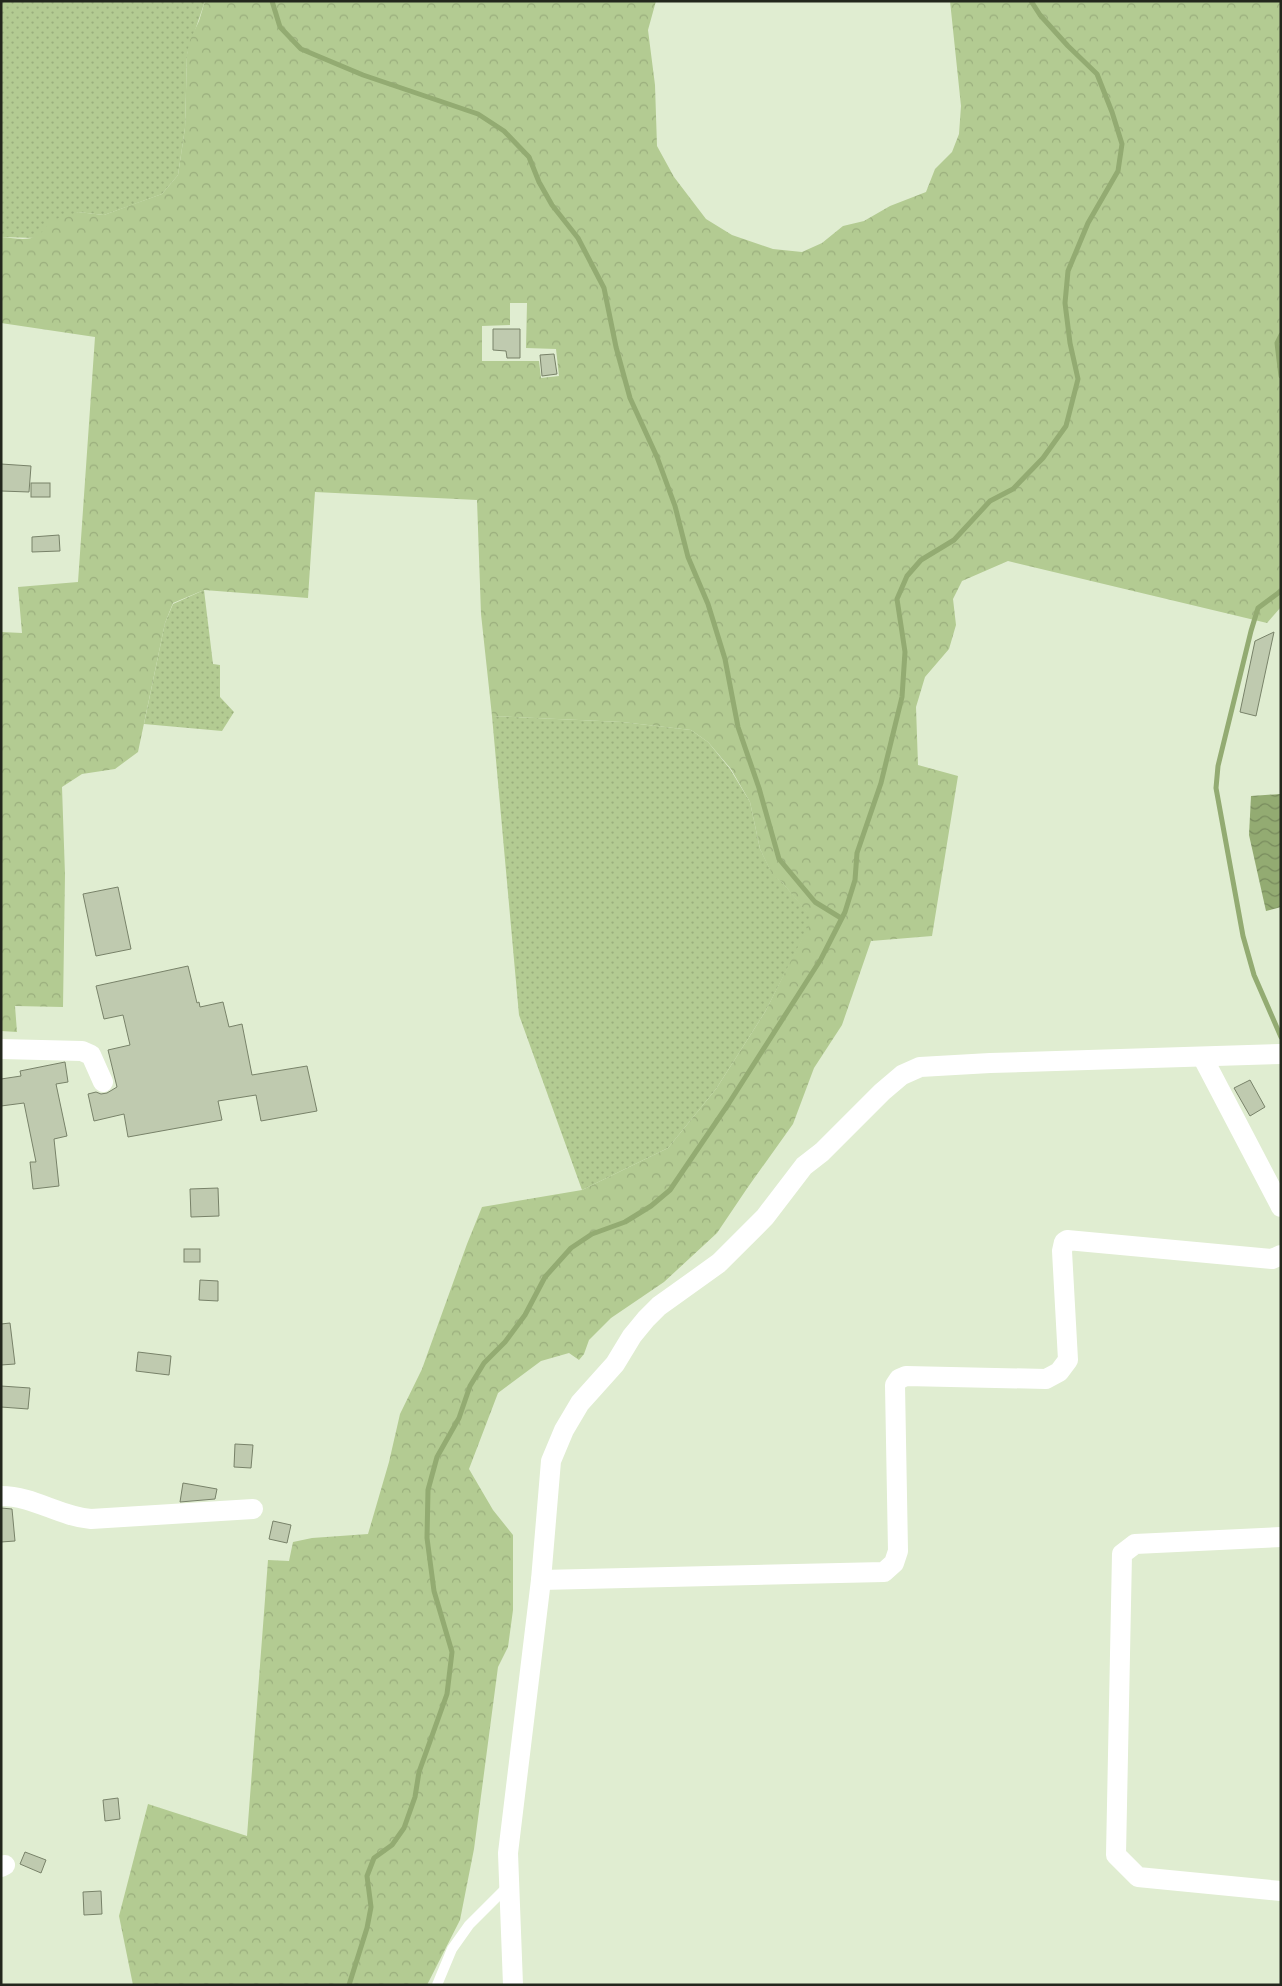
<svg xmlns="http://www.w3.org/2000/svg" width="1282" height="1986" font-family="'Playfair Display',serif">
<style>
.grass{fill:url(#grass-dots)}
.forest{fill:url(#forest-crowns);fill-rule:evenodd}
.water{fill:url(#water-waves)}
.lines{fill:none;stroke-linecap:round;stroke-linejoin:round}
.stream{stroke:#93ab72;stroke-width:5}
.building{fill:#bfcaaf;stroke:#788269}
.service{stroke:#fff;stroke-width:10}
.minor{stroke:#fff;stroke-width:20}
</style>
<defs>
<pattern id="grass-dots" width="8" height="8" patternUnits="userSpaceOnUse" patternTransform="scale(1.25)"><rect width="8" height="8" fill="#b3cb92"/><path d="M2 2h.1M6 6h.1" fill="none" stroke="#9aae7d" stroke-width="1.8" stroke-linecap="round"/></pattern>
<pattern id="forest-crowns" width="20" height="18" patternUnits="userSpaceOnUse" patternTransform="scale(1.25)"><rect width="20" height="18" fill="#b3cb92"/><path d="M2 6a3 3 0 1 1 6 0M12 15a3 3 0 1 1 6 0" fill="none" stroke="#9aae7d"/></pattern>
<pattern id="water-waves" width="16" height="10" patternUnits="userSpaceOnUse" patternTransform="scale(1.25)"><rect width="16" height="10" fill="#93ab72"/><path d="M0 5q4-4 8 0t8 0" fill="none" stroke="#788b5d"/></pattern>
</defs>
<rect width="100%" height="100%" fill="#e0edd1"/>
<g class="grass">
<path d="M 1,1 L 205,1 L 187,54 L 185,128 L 178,175 L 162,194 L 104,215 L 78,212 L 37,238 L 1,237 Z"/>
<path d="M 204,590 L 213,664 L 220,665 L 220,697 L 234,712 L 222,731 L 144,724 L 165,623 L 173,604 Z"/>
<path d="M 492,716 L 622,722 L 691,730 L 708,742 L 730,769 L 750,802 L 760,849 L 773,875 L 782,882 L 813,919 L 765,1012 L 716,1089 L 668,1148 L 582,1190 L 519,1015 Z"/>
</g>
<path class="forest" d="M 205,1 L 656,1 L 648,30 L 655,85 L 657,146 L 674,177 L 706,219 L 732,235 L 773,249 L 802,252 L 822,243 L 843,226 L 864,221 L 890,206 L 926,192 L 935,169 L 952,152 L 959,134 L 961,106 L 950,1 L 1281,1 L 1281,607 L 1267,623 L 1008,561 L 962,581 L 953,599 L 956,625 L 949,649 L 925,677 L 916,707 L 918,765 L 958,776 L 932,936 L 871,941 L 842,1025 L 814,1068 L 793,1124 L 748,1187 L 717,1233 L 664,1282 L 611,1318 L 589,1340 L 584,1354 L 579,1360 L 569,1353 L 541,1361 L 498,1393 L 469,1469 L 493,1510 L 513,1535 L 513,1610 L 508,1647 L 498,1667 L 474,1849 L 460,1920 L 427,1985 L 133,1985 L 119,1916 L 148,1804 L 247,1836 L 268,1560 L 289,1561 L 293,1542 L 312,1538 L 368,1534 L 389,1462 L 400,1414 L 422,1369 L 467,1244 L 482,1207 L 582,1190 L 668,1148 L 716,1089 L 765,1012 L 812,919 L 782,882 L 773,876 L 760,849 L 750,802 L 731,769 L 708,742 L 691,730 L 622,722 L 492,716 L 481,614 L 477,500 L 315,492 L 308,598 L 204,590 L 173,603 L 165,623 L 138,752 L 115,769 L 82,774 L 62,787 L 65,875 L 63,1007 L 15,1006 L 17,1032 L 1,1031 L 1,632 L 22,633 L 18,587 L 78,582 L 95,337 L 1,323 L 1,237 C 24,239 37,244 50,221 L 78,212 L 104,215 L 131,205 L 162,194 L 178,175 L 185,128 L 187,54 L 190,40 L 199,21 ZM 510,303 L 527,303 L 526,348 L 556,349 L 559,376 L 541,378 L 539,361 L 482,361 L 482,326 L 510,325 Z"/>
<path class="water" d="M 1281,794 L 1281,907 L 1266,911 L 1249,835 L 1251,796 Z"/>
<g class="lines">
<g class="stream">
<path d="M 272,1 L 280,27 L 301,49 L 363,75 L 478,114 L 504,131 L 529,157 L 539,182 L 552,205 L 578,238 L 604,288 L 616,347 L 630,398 L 657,457 L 675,506 L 688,557 L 708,604 L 725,659 L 738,727 L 759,788 L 779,859 L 815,902 L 841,918"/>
<path d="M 1281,335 L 1277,343 L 1281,376"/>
<path d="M 1281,591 L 1258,608 L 1251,631 L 1218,766 L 1216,788 L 1243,936 L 1254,975 L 1281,1037"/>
<path d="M 349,1985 L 367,1928 L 371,1907 L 367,1876 L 374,1858 L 392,1845 L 404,1828 L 415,1797 L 419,1772 L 447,1694 L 452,1652 L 434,1591 L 427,1538 L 428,1490 L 437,1457 L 459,1418 L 470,1386 L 484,1363 L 505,1342 L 525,1315 L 545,1277 L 571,1248 L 592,1234 L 625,1222 L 651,1206 L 670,1190 L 729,1103 L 821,959 L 845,912 L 855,880 L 857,853 L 881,783 L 902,697 L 905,652 L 897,599 L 907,576 L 921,560 L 954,540 L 990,501 L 1013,489 L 1043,458 L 1066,426 L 1078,379 L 1070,343 L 1065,303 L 1068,271 L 1088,223 L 1118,171 L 1122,144 L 1112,112 L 1097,74 L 1068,46 L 1040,15 L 1031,1"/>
</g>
</g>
<g class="building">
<path d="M 493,329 L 520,329 L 520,358 L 507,358 L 506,351 L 493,350 Z"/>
<path d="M 554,354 L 557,374 L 542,376 L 540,355 Z"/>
<path d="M 1,464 L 31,466 L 29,492 L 1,491 Z"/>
<rect x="31" y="483" width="19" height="14"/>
<path d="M 59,535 L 60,551 L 32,552 L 32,537 Z"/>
<path d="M 1274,632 L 1256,716 L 1240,712 L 1255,641 Z"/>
<path d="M 118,887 L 131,949 L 96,956 L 83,894 Z"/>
<path d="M 188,966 L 197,1003 L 199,1002 L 200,1007 L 223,1002 L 229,1027 L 242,1024 L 252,1075 L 307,1066 L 317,1111 L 261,1121 L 256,1095 L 218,1101 L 222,1120 L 128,1137 L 124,1114 L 94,1121 L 88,1094 L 96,1092 L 101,1094 L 107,1093 L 117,1087 L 108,1050 L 130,1045 L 123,1015 L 104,1019 L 96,986 Z"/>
<path d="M 65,1062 L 68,1082 L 56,1084 L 67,1136 L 54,1139 L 59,1186 L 33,1189 L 30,1162 L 36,1162 L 24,1103 L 1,1106 L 1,1079 L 21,1076 L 20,1071 Z"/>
<path d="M 1250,1080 L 1265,1107 L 1250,1116 L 1234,1088 Z"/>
<path d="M 218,1188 L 219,1216 L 191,1217 L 190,1189 Z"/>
<rect x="184" y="1249" width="16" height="13"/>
<path d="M 200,1280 L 218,1281 L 218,1301 L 199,1300 Z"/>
<path d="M 10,1323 L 15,1364 L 1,1365 L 1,1324 Z"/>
<path d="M 138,1352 L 171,1356 L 169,1375 L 136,1371 Z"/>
<path d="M 1,1386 L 30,1388 L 28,1409 L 1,1407 Z"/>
<path d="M 235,1444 L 253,1445 L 251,1468 L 234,1467 Z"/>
<path d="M 183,1483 L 217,1489 L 215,1499 L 180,1502 Z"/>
<path d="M 1,1508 L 12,1509 L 15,1541 L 1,1542 Z"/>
<path d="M 273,1521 L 291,1525 L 287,1543 L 269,1539 Z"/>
<path d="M 118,1798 L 120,1819 L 105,1821 L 103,1800 Z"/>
<path d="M 25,1852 L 46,1860 L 41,1873 L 20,1864 Z"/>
<path d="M 101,1891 L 102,1914 L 84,1915 L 83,1892 Z"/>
</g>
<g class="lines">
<path class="service" d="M 437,1985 L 452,1949 L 469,1925 L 508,1886"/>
<g class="minor">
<path d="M 1,1049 L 82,1051 L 91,1055 L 103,1082"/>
<path d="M 1203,1058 L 1281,1207"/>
<path d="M 1,1496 C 34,1496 58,1516 91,1519 L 253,1509"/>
<path d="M 1281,1537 L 1135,1544 L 1122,1554 L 1116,1855 L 1138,1877 L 1281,1891"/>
<path d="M 541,1580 L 884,1572 L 894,1563 L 898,1551 L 895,1385 L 899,1379 L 906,1376 L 1046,1379 L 1059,1372 L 1068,1360 L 1062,1251 L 1064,1242 L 1067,1240 L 1272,1259 L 1281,1255"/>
<path d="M 1,1867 L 5,1865"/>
<path d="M 513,1985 L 508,1853 L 541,1580 L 551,1461 L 564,1430 L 580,1403 L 615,1364 L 632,1336 L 646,1319 L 659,1306 L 719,1263 L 765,1217 L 804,1166 L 822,1152 L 882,1092 L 902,1075 L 920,1067 L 990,1063 L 1281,1054"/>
</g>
</g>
<rect width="1282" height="1986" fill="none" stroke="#23271d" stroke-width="5"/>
</svg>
